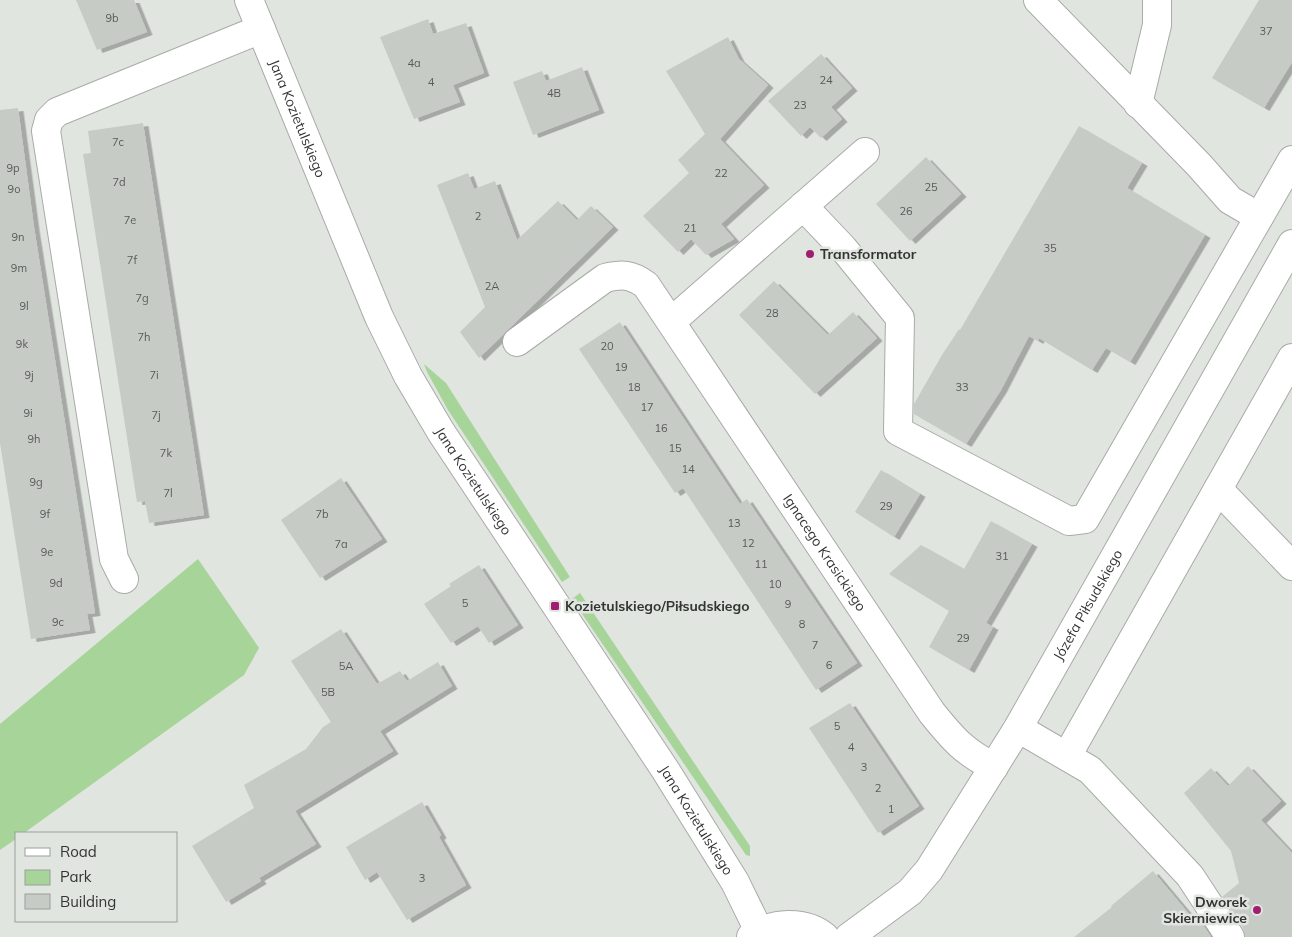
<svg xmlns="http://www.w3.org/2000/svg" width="1292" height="937" font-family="Mulish,sans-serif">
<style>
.green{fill:#a7d499}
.building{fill:#c7cbc6;filter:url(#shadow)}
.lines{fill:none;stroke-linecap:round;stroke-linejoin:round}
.minor-casing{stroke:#a8aba7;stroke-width:30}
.minor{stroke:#fff;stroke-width:28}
.poi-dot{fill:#a01e6f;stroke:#e1e5e0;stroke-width:2}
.labels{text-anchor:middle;stroke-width:5;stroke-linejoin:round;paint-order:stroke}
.number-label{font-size:11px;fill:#585a58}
.street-label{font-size:14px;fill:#333533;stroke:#e1e5e0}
.poi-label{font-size:14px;font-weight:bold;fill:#333533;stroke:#e1e5e0;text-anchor:start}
</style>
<defs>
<filter id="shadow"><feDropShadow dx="5.5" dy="3" stdDeviation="0" flood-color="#0004"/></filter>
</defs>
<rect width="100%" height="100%" fill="#e1e5e0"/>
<g class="green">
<path d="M 424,364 L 446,383 L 570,577 L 562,582 L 448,410 L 427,372 Z"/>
<path d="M 198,559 L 259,648 L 244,675 L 24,833 L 16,833 L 16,839 L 0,850 L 0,724 Z"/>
<path d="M 580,593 L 750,846 L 750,856 L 746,855 L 572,599 Z"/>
</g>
<g class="building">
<path d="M 76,0 L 134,0 L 147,32 L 97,50 Z"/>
<path d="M 1259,0 L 1292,0 L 1292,62 L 1264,108 L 1212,78 Z"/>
<path d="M 428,19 L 433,34 L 466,23 L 484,73 L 453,85 L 460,102 L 414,119 L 380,37 Z"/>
<path d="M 728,37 L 739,59 L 768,85 L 720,139 L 764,185 L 721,224 L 734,239 L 706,255 L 691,239 L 678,252 L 643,216 L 689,173 L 678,160 L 705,134 L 666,71 Z"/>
<path d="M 821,54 L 852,88 L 831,107 L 842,119 L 821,138 L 810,127 L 801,136 L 768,101 Z"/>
<path d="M 582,67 L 599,110 L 533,135 L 513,82 L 542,71 L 546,81 Z"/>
<path d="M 18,108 L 34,227 L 95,613 L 87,614 L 90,630 L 31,639 L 0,443 L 0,110 Z"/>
<path d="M 143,123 L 204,515 L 149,523 L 145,501 L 137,502 L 83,154 L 91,153 L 88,131 Z"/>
<path d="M 1079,126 L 1142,163 L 1127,188 L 1205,235 L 1130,362 L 1106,348 L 1092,370 L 1039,338 L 1038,341 L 1029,336 L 1001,390 L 966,444 L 914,414 L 914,404 L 942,355 L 959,329 L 960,330 Z"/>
<path d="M 926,157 L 961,194 L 910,241 L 876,204 Z"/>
<path d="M 468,173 L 474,189 L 495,181 L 517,240 L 558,201 L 577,220 L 591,206 L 613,227 L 479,358 L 460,332 L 485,307 L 437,185 Z"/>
<path d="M 774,281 L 828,335 L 853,312 L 877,338 L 815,394 L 739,315 Z"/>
<path d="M 620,322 L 740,504 L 747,499 L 857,663 L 816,690 L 683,488 L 675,493 L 579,349 Z"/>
<path d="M 881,470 L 920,494 L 894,537 L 855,512 Z"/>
<path d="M 341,478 L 382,539 L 320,578 L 281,520 Z"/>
<path d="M 991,521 L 1032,544 L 986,623 L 993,627 L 969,670 L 929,647 L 949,611 L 889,574 L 921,545 L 964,569 Z"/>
<path d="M 479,565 L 518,625 L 489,643 L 478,626 L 451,643 L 424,604 L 451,586 L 449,584 Z"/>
<path d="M 341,629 L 377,684 L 400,671 L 407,681 L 438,662 L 452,686 L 380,731 L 393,751 L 295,811 L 316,844 L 259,878 L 261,881 L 226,902 L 192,846 L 254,808 L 244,785 L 306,749 L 323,727 L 331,722 L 291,661 Z"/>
<path d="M 850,703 L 919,806 L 878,833 L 809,728 Z"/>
<path d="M 1248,766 L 1281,801 L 1261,820 L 1292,853 L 1292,937 L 1245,937 L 1243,928 L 1222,897 L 1239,883 L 1231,851 L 1184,793 L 1211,768 L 1228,786 Z"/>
<path d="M 422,802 L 441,835 L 439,837 L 466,885 L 407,920 L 377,872 L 365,880 L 346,847 Z"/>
<path d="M 1153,871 L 1195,921 L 1198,917 L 1211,937 L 1074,937 L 1112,907 L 1111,906 Z"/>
</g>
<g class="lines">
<g class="minor-casing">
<g id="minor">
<path id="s1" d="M 249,0 L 379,317 L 408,376 L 441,432 L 666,771 L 735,882 L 759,931"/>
<path d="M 1038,0 L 1199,165 L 1230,200 L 1259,217"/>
<path d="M 1138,104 L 1157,25 L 1157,0"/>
<path d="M 803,206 L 843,248 L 900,318 L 898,431 L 1069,521 L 1085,519 L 1292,160"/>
<path d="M 672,321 L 865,152"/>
<path id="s2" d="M 517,342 L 605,278 C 622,274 631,274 646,285 L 932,713 C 953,739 964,752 994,767"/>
<path d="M 1218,489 L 1292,566"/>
<path d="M 124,579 L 114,559 L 46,131 L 49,120 L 57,112 L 261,29"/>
<path d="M 1018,728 L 1090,770 L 1190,876 L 1230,937"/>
<path d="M 1067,756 L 1292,358"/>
<path d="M 751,937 C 772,922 805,920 825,937"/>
<path id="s3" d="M 849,937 L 910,892 L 929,870 L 1018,728 L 1292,244"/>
</g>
</g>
<use href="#minor" class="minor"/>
</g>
<g class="poi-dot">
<circle cx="810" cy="254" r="5"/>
<rect x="550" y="601" width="10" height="10" rx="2.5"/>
<circle cx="1257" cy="910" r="5"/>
</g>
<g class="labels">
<g class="number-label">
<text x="112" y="22">9b</text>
<text x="1266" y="35">37</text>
<text x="414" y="67">4a</text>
<text x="826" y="84">24</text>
<text x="431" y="86">4</text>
<text x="554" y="97">4B</text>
<text x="800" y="109">23</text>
<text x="118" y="146">7c</text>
<text x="13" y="172">9p</text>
<text x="721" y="177">22</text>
<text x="119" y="186">7d</text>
<text x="931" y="191">25</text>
<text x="14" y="193">9o</text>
<text x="906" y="215">26</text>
<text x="478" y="220">2</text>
<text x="130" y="224">7e</text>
<text x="690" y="232">21</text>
<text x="18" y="241">9n</text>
<text x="1050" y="252">35</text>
<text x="132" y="264">7f</text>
<text x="19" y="272">9m</text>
<text x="492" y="290">2A</text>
<text x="142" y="302">7g</text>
<text x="24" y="310">9l</text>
<text x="772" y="317">28</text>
<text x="144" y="341">7h</text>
<text x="22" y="348">9k</text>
<text x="607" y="350">20</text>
<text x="621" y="371">19</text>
<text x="29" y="379">9j</text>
<text x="154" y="379">7i</text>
<text x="634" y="391">18</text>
<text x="962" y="391">33</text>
<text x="647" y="411">17</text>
<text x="28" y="417">9i</text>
<text x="156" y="419">7j</text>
<text x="661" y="432">16</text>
<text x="34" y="443">9h</text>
<text x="675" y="452">15</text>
<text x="166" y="457">7k</text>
<text x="688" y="473">14</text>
<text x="36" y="486">9g</text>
<text x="168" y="497">7l</text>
<text x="886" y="510">29</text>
<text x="45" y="518">9f</text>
<text x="322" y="518">7b</text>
<text x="734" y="527">13</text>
<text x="748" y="547">12</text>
<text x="341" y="548">7a</text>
<text x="47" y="556">9e</text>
<text x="1002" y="560">31</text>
<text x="761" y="568">11</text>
<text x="56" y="587">9d</text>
<text x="775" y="588">10</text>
<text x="465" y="607">5</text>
<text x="788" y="608">9</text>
<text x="58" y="626">9c</text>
<text x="802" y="628">8</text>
<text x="963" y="642">29</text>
<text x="815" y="649">7</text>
<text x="829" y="669">6</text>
<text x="346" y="670">5A</text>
<text x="328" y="696">5B</text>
<text x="837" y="730">5</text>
<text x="851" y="751">4</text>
<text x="864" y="771">3</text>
<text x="878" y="792">2</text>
<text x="891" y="813">1</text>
<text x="422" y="882">3</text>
</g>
<g class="street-label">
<text dy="5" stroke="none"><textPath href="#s1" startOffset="128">Jana Kozietulskiego</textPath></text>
<text dy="5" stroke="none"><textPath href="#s1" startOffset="532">Jana Kozietulskiego</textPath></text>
<text dy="5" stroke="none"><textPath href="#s2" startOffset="474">Ignacego Krasickiego</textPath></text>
<text dy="5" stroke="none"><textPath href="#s3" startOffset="414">Józefa Piłsudskiego</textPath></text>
<text dy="5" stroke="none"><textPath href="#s1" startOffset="938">Jana Kozietulskiego</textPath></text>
</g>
<g class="poi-label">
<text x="820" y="259">Transformator</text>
<text x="565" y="611">Kozietulskiego/Piłsudskiego</text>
<text x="1247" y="907" text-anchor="end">Dworek<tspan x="1247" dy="16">Skierniewice</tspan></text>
</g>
</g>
<rect x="15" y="832" width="162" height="90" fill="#e1e5e0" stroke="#9b9f9b"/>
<rect x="25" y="848" width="25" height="8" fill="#ffffff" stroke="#9b9f9b"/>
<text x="60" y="857" font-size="15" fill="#333533">Road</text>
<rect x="25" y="870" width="25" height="15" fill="#a7d499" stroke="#9b9f9b"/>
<text x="60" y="882" font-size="15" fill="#333533">Park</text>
<rect x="25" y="894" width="25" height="15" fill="#c7cbc6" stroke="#9b9f9b"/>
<text x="60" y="907" font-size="15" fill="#333533">Building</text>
</svg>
